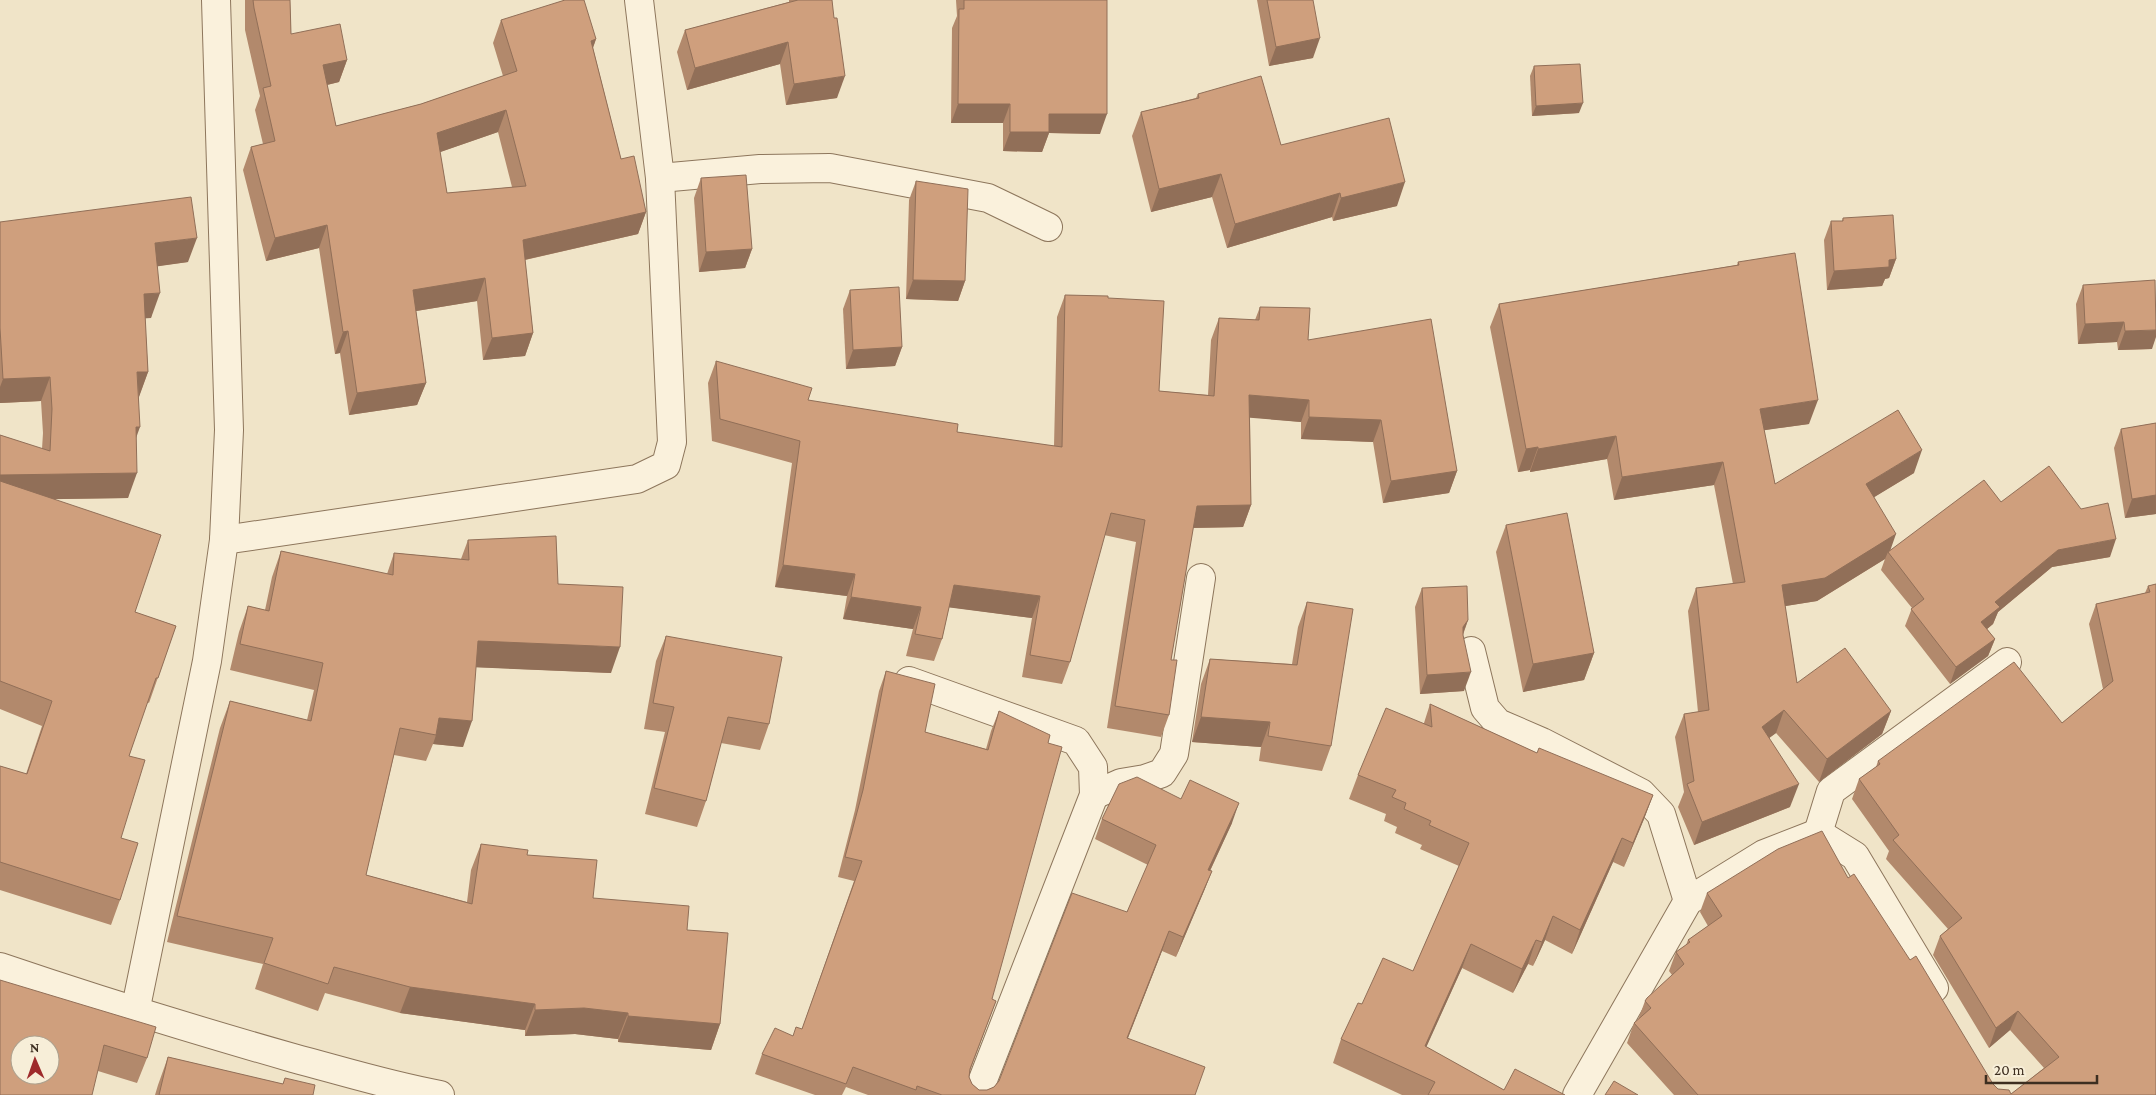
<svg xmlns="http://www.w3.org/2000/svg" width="2156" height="1095" font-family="'Crimson Pro',serif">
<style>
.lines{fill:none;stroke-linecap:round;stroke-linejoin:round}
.minor-casing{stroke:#8d765c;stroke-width:30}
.minor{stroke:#faf1dc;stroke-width:28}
.wall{fill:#b2896c;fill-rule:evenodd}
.shaded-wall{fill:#916f58}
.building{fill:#cf9f7d;stroke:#916f58;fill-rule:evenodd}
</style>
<rect width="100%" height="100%" fill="#f0e4c8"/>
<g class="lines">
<g class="minor-casing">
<g id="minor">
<path d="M 660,178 L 760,169 L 830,168 L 988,198 L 1048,227"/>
<path d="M 224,540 L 637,479 L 666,465 L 672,442 L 660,178 L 639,0"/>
<path d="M 1471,651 L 1485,708 L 1498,723 L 1542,742 L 1641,793 L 1661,814 L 1688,901"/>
<path d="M 909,681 L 1076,741 L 1093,767 L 1094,795 L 977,1095"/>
<path d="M 1094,795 L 1121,783 L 1145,779 L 1162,773 L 1174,754 L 1201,578"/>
<path d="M 1818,833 L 1831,791 L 2007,662"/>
<path d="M 0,967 C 97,1000 195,1030 293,1058 C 342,1071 390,1086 440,1095"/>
<path d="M 135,1012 L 207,661 L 224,540 L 229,430 L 216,0"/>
<path d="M 1577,1095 L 1688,901 L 1764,854 L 1818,833 L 1855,856 L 1934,988"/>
</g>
</g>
<use href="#minor" class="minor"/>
</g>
<g class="wall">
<path d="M 245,0 L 290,0 L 291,34 L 347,60 L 339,82 L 327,85 L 336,126 L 421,104 L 503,76 L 493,43 L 501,20 L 596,39 L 593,48 L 621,159 L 646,212 L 638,234 L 525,260 L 533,333 L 525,356 L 483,360 L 477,301 L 416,311 L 426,383 L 417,405 L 349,415 L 340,353 L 335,354 L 319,248 L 266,261 L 243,170 L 251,147 L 263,144 L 255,110 L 260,96 L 245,30 ZM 498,132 L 512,187 L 447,193 L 440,152 Z"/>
<path d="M 789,0 L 832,0 L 837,98 L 786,105 L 780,64 L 687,90 L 677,52 L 685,30 L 789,2 Z"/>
<path d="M 956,0 L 1107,0 L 1100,134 L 1049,133 L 1042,152 L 1003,151 L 1003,123 L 951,123 L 952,28 L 957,16 Z"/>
<path d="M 1257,0 L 1313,0 L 1313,58 L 1269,66 Z"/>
<path d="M 1534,66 L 1579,113 L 1532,116 L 1530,76 Z"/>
<path d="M 1198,94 L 1281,145 L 1397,206 L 1333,221 L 1332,217 L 1227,248 L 1212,197 L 1151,212 L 1132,136 L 1141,112 L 1196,98 Z"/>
<path d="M 701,178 L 752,249 L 745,268 L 699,272 L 694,198 Z"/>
<path d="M 916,181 L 965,281 L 958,301 L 906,299 L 909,200 Z"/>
<path d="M 1843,218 L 1896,259 L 1889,278 L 1885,279 L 1882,286 L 1827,290 L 1824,240 L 1831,221 L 1842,221 Z"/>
<path d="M 0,222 L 188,262 L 157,266 L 151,318 L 145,318 L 148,372 L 139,396 L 136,438 L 128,498 L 55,499 L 135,612 L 176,626 L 149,703 L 147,702 L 129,756 L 121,838 L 120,900 L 111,925 L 0,890 L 0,766 L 26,774 L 42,726 L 0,709 L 0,435 L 42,449 L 43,433 L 41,401 L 0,403 Z"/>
<path d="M 1738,262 L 1809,424 L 1764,430 L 1775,484 L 1914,473 L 1874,497 L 1890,550 L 2001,502 L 2110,557 L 2052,567 L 1998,612 L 1993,624 L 1987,629 L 1995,639 L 1988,656 L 1950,684 L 1905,626 L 1912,608 L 1881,570 L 1885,559 L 1817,601 L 1785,606 L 1797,683 L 1891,711 L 1882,734 L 1819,782 L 1776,733 L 1769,738 L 1790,807 L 1694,845 L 1678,807 L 1684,792 L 1675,737 L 1684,714 L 1698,712 L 1688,611 L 1696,588 L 1733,584 L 1714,485 L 1614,500 L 1607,459 L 1530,472 L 1530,470 L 1518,472 L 1490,327 L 1499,304 L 1737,265 Z"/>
<path d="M 2083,285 L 2152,349 L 2118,350 L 2117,342 L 2078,344 L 2076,304 Z"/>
<path d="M 850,290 L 902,347 L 895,366 L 846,369 L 843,309 Z"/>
<path d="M 1065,295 L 1108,298 L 1159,391 L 1208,395 L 1211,340 L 1219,318 L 1255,320 L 1260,307 L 1308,340 L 1457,471 L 1449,493 L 1383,503 L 1373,442 L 1301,439 L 1301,422 L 1250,417 L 1251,505 L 1243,527 L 1193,528 L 1171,660 L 1169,715 L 1161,737 L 1107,728 L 1136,542 L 1104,535 L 1070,662 L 1062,684 L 1022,677 L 1032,618 L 949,607 L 942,639 L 934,661 L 906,656 L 913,629 L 843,619 L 847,596 L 775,587 L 792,463 L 712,441 L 708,383 L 716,361 L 808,400 L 957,432 L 1054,446 L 1057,317 Z"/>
<path d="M 2156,423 L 2156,514 L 2125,518 L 2114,448 L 2121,429 Z"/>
<path d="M 1506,525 L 1594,653 L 1584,680 L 1523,692 L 1496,552 Z"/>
<path d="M 468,540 L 558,584 L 611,673 L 476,667 L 463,747 L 433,744 L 426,761 L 394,755 L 366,875 L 467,902 L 471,870 L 481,844 L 527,855 L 593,898 L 687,930 L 720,1024 L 711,1050 L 618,1042 L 618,1039 L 575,1034 L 525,1036 L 525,1030 L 400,1013 L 325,993 L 318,1011 L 255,989 L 263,964 L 167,942 L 220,728 L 230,701 L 307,720 L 314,690 L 230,670 L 239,632 L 248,606 L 265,610 L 272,577 L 281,551 L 387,574 L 394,553 L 461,559 Z"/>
<path d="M 2156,584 L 2156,1095 L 1674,1095 L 1627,1043 L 1634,1023 L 1638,1020 L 1645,1001 L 1672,975 L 1669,971 L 1676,952 L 1686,945 L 1688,940 L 1708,926 L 1700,912 L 1707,893 L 1848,878 L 1910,960 L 1993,1084 L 1998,1089 L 2011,1094 L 2044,1068 L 2010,1030 L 1989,1048 L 1933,955 L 1940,936 L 1948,929 L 1886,859 L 1889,851 L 1852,799 L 1859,779 L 1876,767 L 1878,761 L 2062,723 L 2103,689 L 2089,624 L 2096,604 L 2145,593 L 2148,586 Z"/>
<path d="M 1422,588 L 1468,620 L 1463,635 L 1464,691 L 1420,694 L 1415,607 Z"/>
<path d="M 1307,602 L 1331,746 L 1322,771 L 1259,761 L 1261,747 L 1192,742 L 1201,684 L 1210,659 L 1292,664 L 1298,627 Z"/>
<path d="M 666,636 L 769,724 L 760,750 L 721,743 L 706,801 L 697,827 L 645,814 L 665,732 L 644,729 L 656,661 Z"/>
<path d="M 886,671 L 925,732 L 986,749 L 991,731 L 999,711 L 992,999 L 996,1001 L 970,1071 L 969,1077 L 972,1084 L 979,1090 L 987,1090 L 994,1087 L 1127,912 L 1148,865 L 1095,839 L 1102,819 L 1232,823 L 1210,871 L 1212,871 L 1204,891 L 1176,957 L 1162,951 L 1128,1038 L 1195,1095 L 868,1095 L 846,1087 L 842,1095 L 815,1095 L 755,1074 L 762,1054 L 793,1036 L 802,1029 L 854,881 L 838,877 L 855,810 L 879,691 Z"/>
<path d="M 1430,704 L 1537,753 L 1653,795 L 1644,819 L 1624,867 L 1613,862 L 1572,954 L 1545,940 L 1533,966 L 1528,964 L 1513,993 L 1462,968 L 1426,1047 L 1504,1090 L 1565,1095 L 1402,1095 L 1333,1063 L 1341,1039 L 1362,1004 L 1413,971 L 1459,866 L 1420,849 L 1422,845 L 1395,833 L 1397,827 L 1384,821 L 1386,814 L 1349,799 L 1358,775 L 1424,723 Z"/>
<path d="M 0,980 L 147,1058 L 137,1083 L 98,1071 Z"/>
<path d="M 168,1057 L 283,1084 L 285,1078 L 313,1095 L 155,1095 L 158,1085 Z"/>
</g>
<g class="shaded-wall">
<path d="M 1320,38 L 1313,58 L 1269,66 L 1276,47 Z"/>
<path d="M 596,39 L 588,61 L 591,41 Z"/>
<path d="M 788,42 L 780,64 L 687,90 L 695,68 Z"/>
<path d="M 347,60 L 339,82 L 314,88 L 323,65 Z"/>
<path d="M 845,76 L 837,98 L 786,105 L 794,84 Z"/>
<path d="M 1583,103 L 1579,113 L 1532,116 L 1536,106 Z"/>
<path d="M 958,104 L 1010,104 L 1003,123 L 951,123 Z"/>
<path d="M 506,110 L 498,132 L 429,156 L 437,133 Z"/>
<path d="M 1049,114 L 1107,114 L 1100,134 L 1049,133 L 1042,152 L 1003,151 L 1010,132 Z"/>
<path d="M 1221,174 L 1212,197 L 1151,212 L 1159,189 Z"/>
<path d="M 1405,182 L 1397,206 L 1333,221 L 1341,198 Z"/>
<path d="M 1340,193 L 1332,217 L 1227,248 L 1235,224 Z"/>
<path d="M 646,212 L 638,234 L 515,262 L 523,240 Z"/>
<path d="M 327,225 L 319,248 L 266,261 L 275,238 Z"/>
<path d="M 197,238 L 188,262 L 146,268 L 155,243 Z"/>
<path d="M 752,249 L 745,268 L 699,272 L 706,252 Z"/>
<path d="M 1896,259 L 1889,278 L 1885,279 L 1882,286 L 1827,290 L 1834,271 L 1889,260 Z"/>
<path d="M 485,278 L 477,301 L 404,313 L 413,290 Z"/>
<path d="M 913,280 L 965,281 L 958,301 L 906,299 Z"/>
<path d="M 160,293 L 151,318 L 135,319 L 144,294 Z"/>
<path d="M 2124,322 L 2117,342 L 2078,344 L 2085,324 Z"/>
<path d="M 2156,330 L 2156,337 L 2152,349 L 2118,350 L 2125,331 Z"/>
<path d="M 348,331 L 340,353 L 335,354 L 343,332 Z"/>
<path d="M 533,333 L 525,356 L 483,360 L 492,338 Z"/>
<path d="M 902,347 L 895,366 L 846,369 L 853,350 Z"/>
<path d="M 137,372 L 148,372 L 139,397 Z"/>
<path d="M 50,377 L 41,401 L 0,403 L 0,387 L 3,379 Z"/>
<path d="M 426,383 L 417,405 L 349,415 L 357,393 Z"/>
<path d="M 1249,395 L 1309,400 L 1301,422 L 1241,417 Z"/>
<path d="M 1818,400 L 1809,424 L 1752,432 L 1760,409 Z"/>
<path d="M 1309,417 L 1381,420 L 1373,442 L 1301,439 Z"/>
<path d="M 136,427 L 140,427 L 131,452 Z"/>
<path d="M 1616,436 L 1607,459 L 1530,472 L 1538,449 Z"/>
<path d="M 1538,447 L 1530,470 L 1518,472 L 1526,449 Z"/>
<path d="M 1922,450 L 1914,473 L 1858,507 L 1866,484 Z"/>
<path d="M 1723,462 L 1714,485 L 1614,500 L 1622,477 Z"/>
<path d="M 1457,471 L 1449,493 L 1383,503 L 1391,481 Z"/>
<path d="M 137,473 L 128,498 L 0,500 L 0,475 Z"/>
<path d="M 2156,495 L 2156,514 L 2125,518 L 2132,499 Z"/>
<path d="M 1251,505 L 1243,527 L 1189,528 L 1197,506 Z"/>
<path d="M 1896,534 L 1889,554 L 1888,552 L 1885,559 L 1817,601 L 1774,608 L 1782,585 Z"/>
<path d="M 2116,539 L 2110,557 L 2052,567 L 1998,612 L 1993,624 L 1975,639 L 1981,622 L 1995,602 L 2058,550 Z"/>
<path d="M 783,565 L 855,574 L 847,596 L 775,587 Z"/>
<path d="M 954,585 L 1040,596 L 1032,618 L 946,607 Z"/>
<path d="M 851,597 L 921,607 L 913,629 L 843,619 Z"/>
<path d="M 1468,620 L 1461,639 L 1463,627 Z"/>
<path d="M 1995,639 L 1988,656 L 1950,684 L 1956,667 Z"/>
<path d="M 478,641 L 620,647 L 611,673 L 469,667 Z"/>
<path d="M 1594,653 L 1584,680 L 1523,692 L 1533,664 Z"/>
<path d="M 1471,672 L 1464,691 L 1420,694 L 1427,675 Z"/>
<path d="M 1784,710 L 1776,733 L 1753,750 L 1762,727 Z"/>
<path d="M 1891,711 L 1882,734 L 1819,782 L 1827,759 Z"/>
<path d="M 1201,717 L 1270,722 L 1261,747 L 1192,742 Z"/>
<path d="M 439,718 L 472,721 L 463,747 L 433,744 L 436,735 Z"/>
<path d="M 1799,784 L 1790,807 L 1694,845 L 1702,822 Z"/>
<path d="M 1653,795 L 1644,819 L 1624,867 L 1633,843 Z"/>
<path d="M 1239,803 L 1232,823 L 1201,890 L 1208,870 Z"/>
<path d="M 1622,838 L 1613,862 L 1572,954 L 1580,930 Z"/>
<path d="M 1212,871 L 1204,891 L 1176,957 L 1183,937 Z"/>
<path d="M 1553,916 L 1545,940 L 1533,966 L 1542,942 Z"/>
<path d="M 1169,931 L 1162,951 L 1120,1058 L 1127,1038 Z"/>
<path d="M 1536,940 L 1528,964 L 1513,993 L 1522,969 Z"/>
<path d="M 1471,944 L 1462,968 L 1416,1070 L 1425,1046 Z"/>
<path d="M 410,987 L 535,1004 L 525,1030 L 400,1013 Z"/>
<path d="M 584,1008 L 628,1013 L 618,1039 L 575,1034 L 525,1036 L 535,1010 Z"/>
<path d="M 2018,1011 L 2010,1030 L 1989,1048 L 1996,1028 Z"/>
<path d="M 628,1016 L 720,1024 L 711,1050 L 618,1042 Z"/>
</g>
<g class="building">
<path d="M 253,0 L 290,0 L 291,34 L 340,24 L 347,60 L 323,65 L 336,126 L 421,104 L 517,71 L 501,20 L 565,0 L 584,0 L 596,39 L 591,41 L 621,159 L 634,156 L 646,212 L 523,240 L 533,333 L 492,338 L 485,278 L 413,290 L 426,383 L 357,393 L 348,331 L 343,332 L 327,225 L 275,238 L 251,147 L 275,141 L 263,88 L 271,86 L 254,8 ZM 506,110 L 526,186 L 447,193 L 437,133 Z"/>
<path d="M 798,0 L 832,0 L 834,18 L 837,18 L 845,76 L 794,84 L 788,42 L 695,68 L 685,30 Z"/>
<path d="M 964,0 L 1107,0 L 1107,114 L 1049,114 L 1049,132 L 1010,132 L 1010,104 L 958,104 L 959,9 L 964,9 Z"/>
<path d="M 1267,0 L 1313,0 L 1320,38 L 1276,47 Z"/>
<path d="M 1580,64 L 1583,103 L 1536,106 L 1534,66 Z"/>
<path d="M 1261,76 L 1281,145 L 1389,118 L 1405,182 L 1341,198 L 1340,193 L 1235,224 L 1221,174 L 1159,189 L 1141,112 L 1199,98 L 1198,94 Z"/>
<path d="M 746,175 L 752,249 L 706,252 L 701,178 Z"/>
<path d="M 916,181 L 968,189 L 965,281 L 913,280 Z"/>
<path d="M 191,197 L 197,238 L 155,243 L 160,293 L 144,294 L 148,372 L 137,372 L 140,427 L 136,427 L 137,473 L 0,475 L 0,435 L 50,451 L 52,409 L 50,377 L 3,379 L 0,328 L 0,222 Z"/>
<path d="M 1893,215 L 1896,259 L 1889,260 L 1889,267 L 1834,271 L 1831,221 L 1843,221 L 1843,218 Z"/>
<path d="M 1795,253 L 1818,400 L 1760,409 L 1775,484 L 1898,410 L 1922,450 L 1866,484 L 1896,534 L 1825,578 L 1782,585 L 1797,683 L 1845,648 L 1891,711 L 1827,759 L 1784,710 L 1762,727 L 1799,784 L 1702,822 L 1687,784 L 1694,781 L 1684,714 L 1709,710 L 1696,588 L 1745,582 L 1723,462 L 1622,477 L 1616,436 L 1538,449 L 1538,447 L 1526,449 L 1499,304 L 1739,265 L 1738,262 Z"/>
<path d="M 2155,280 L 2156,330 L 2125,331 L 2124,322 L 2085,324 L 2083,285 Z"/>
<path d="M 899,287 L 902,347 L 853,350 L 850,290 Z"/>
<path d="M 1065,295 L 1108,296 L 1108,298 L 1164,301 L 1159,391 L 1214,396 L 1219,318 L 1259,320 L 1260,307 L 1310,308 L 1308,340 L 1431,319 L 1457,471 L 1391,481 L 1381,420 L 1309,417 L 1309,400 L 1249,395 L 1251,505 L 1197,506 L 1171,660 L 1177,660 L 1169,715 L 1115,706 L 1145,520 L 1111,513 L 1070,662 L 1030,655 L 1040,596 L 954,585 L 942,639 L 915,634 L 921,607 L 851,597 L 855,574 L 783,565 L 800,441 L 720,419 L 716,361 L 812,388 L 808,400 L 958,424 L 957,432 L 1062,447 Z"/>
<path d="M 2156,423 L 2156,495 L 2132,499 L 2121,429 Z"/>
<path d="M 2049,466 L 2081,509 L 2108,503 L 2116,539 L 2058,550 L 1995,602 L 2000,607 L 1981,622 L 1995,639 L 1956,667 L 1911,609 L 1924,599 L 1888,552 L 1984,480 L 2001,502 Z"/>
<path d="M 0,481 L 161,535 L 135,612 L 176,626 L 158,678 L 156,678 L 129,756 L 145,760 L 121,838 L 138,843 L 120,900 L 0,862 L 0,766 L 27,774 L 52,701 L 0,681 Z"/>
<path d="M 1567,513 L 1594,653 L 1533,664 L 1506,525 Z"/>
<path d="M 556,536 L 558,584 L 623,587 L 620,647 L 478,641 L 472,721 L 439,718 L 436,735 L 400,728 L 366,875 L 472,904 L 481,844 L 528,850 L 527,855 L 597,860 L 593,898 L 689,906 L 687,930 L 728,933 L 720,1024 L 628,1016 L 628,1013 L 584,1008 L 535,1010 L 535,1004 L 410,987 L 334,967 L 328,984 L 264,963 L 273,938 L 177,916 L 230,701 L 311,721 L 323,663 L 240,644 L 248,606 L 269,611 L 281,551 L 393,575 L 394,553 L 469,560 L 468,540 Z"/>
<path d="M 2156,584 L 2156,1095 L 1698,1095 L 1634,1023 L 1651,1008 L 1645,1001 L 1647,998 L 1684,964 L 1676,952 L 1690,942 L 1688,940 L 1722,916 L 1707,893 L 1778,849 L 1822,831 L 1848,878 L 1854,874 L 1910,960 L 1916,956 L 1993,1084 L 1998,1089 L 2009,1090 L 2011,1094 L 2059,1057 L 2018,1011 L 1996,1028 L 1940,936 L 1962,918 L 1893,840 L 1899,835 L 1859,779 L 1880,764 L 1878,761 L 2014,662 L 2062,723 L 2113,681 L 2096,604 L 2150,592 L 2148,586 Z"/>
<path d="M 1467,586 L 1468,620 L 1463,627 L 1463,635 L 1471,672 L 1427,675 L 1422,588 Z"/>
<path d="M 1307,602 L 1353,609 L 1331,746 L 1268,736 L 1270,722 L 1201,717 L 1210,659 L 1297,665 Z"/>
<path d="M 666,636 L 782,657 L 769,724 L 728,717 L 706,801 L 654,788 L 674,707 L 653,703 Z"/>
<path d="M 886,671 L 935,684 L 925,732 L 988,750 L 999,711 L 1050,735 L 1048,743 L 1062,747 L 992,999 L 996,1001 L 970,1069 L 969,1077 L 972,1084 L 979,1090 L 987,1090 L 994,1087 L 999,1081 L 1072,893 L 1127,912 L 1156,845 L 1102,819 L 1119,784 L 1137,777 L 1181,799 L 1190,780 L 1239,803 L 1208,870 L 1212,871 L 1183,937 L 1169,931 L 1127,1038 L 1205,1067 L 1195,1095 L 942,1095 L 917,1086 L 916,1090 L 853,1067 L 846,1084 L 762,1054 L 775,1028 L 793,1036 L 796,1027 L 802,1029 L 862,861 L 845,857 L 863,790 Z"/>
<path d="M 1430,704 L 1537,753 L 1539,748 L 1653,795 L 1633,843 L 1622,838 L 1580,930 L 1553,916 L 1542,942 L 1536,940 L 1522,969 L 1471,944 L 1425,1046 L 1504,1090 L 1515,1069 L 1565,1095 L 1428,1095 L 1435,1082 L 1341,1039 L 1358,1003 L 1362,1004 L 1383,958 L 1413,971 L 1469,843 L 1429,825 L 1431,821 L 1404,809 L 1406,803 L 1392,797 L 1396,790 L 1358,775 L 1386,708 L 1432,727 Z"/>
<path d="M 0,980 L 156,1027 L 147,1058 L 104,1045 L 92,1095 L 0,1095 ZM 20,1045 L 50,1045 L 50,1075 L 20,1075 Z"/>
<path d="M 168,1057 L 283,1084 L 285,1078 L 315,1085 L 313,1095 L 159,1095 Z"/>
<path d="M 1614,1081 L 1638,1095 L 1605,1095 Z"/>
</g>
<g transform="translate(35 1060) rotate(358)"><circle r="24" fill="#f7eed8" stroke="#ada18e"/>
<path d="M0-4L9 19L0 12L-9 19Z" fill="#9e2a2b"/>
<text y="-8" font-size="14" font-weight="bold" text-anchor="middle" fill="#3d2e20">N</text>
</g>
<path d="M1986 1075v8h111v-8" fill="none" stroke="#3d2e20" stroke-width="2.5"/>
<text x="1994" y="1075" font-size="15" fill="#3d2e20" stroke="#f7eed8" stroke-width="4" paint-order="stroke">20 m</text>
</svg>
